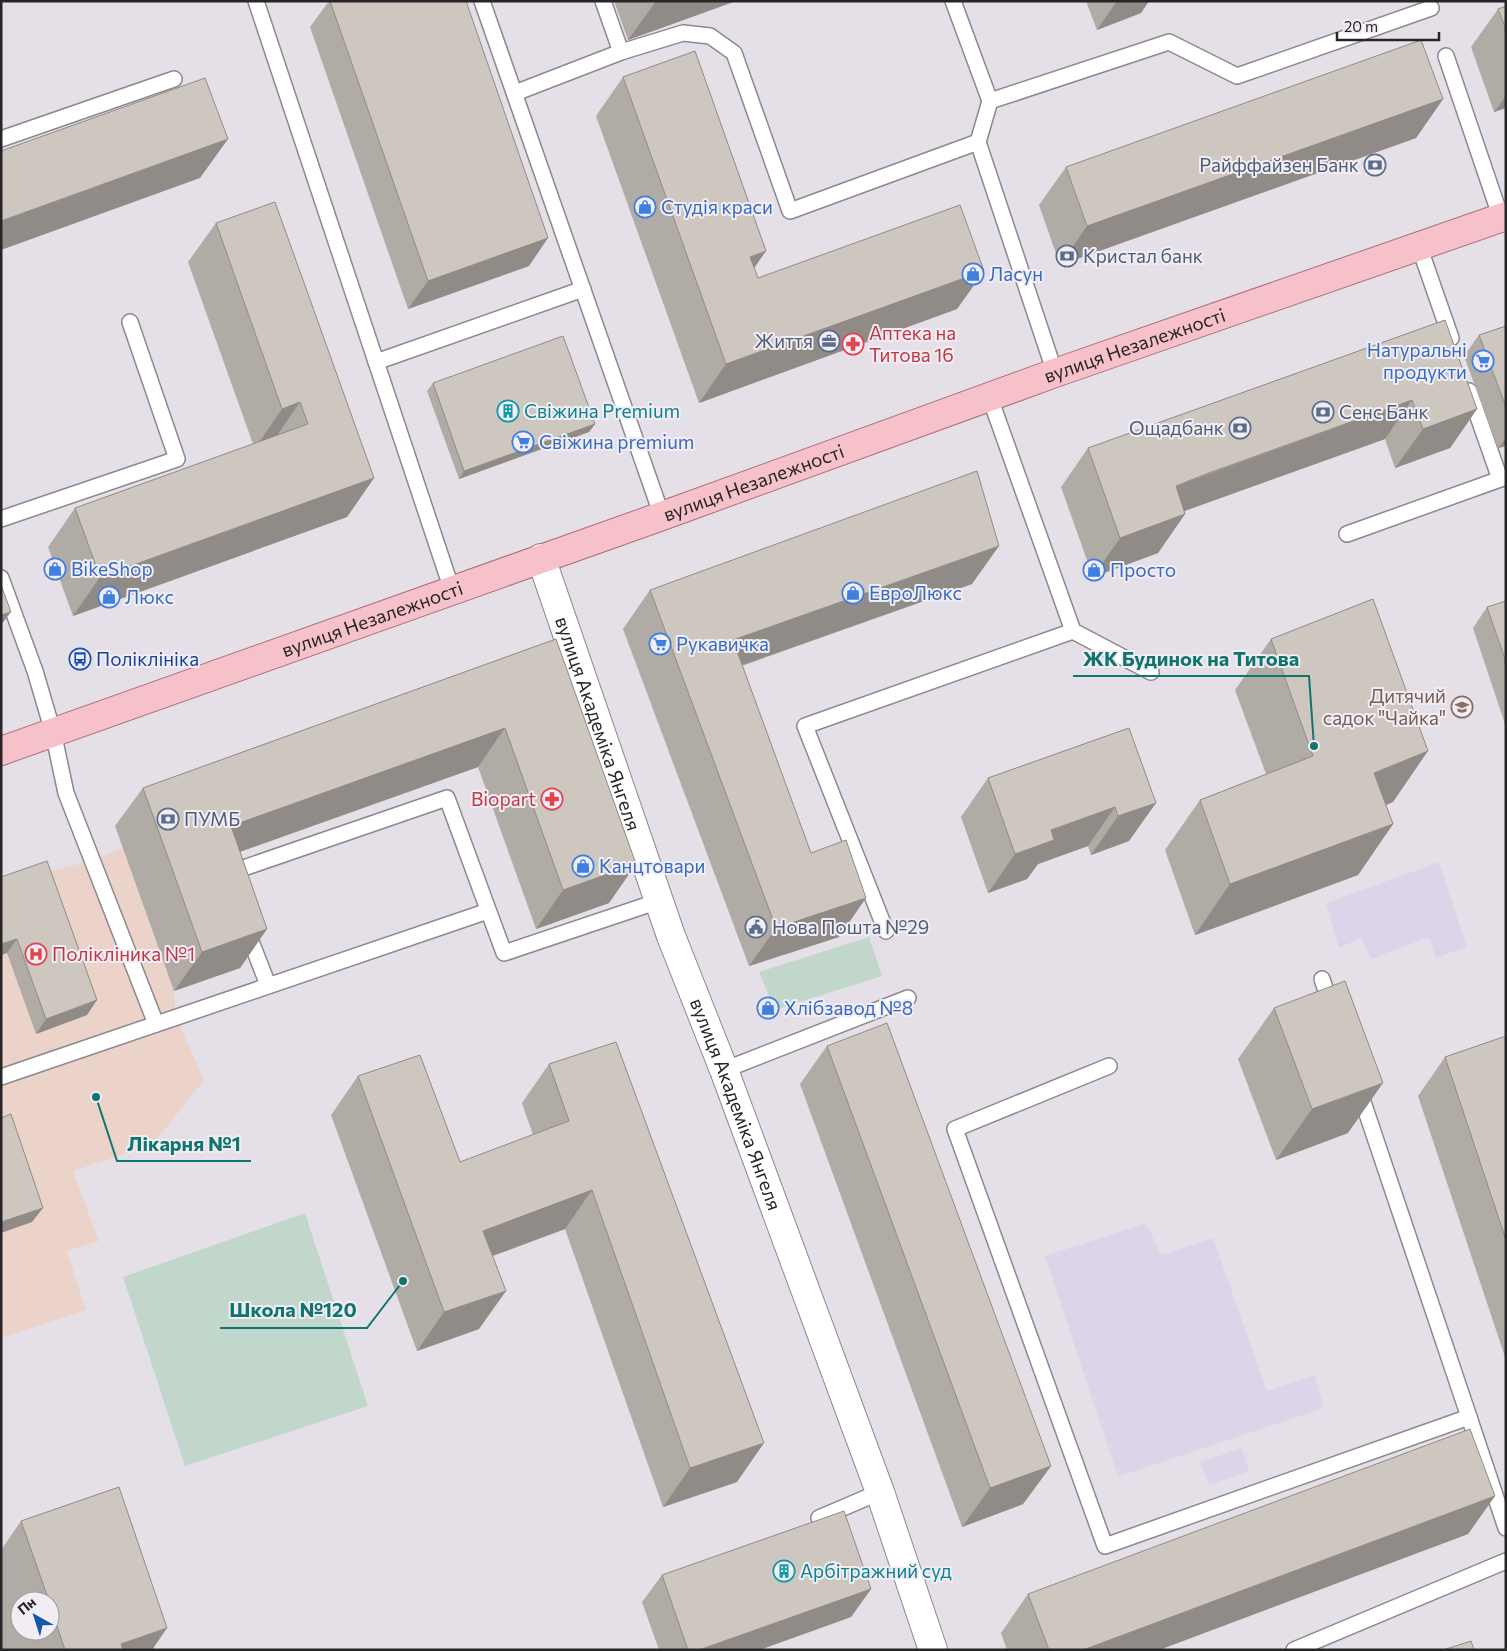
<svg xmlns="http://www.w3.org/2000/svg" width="1507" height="1651" font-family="Commissioner,sans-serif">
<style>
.industrial{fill:#ddd4e9}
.medical{fill:#ebd3ca}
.green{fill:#c2d7cb}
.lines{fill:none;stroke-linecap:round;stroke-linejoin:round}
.lane-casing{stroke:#8d8890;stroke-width:18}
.street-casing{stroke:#8d8890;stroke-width:30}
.primary-casing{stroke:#aa7079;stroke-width:30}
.lane{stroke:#fff;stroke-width:15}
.street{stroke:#fff;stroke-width:28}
.primary{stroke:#f7c1c9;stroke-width:28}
.wall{fill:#b0aba5;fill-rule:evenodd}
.shaded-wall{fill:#908b86}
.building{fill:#cdc7c0;stroke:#908b86}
.labels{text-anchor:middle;stroke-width:4;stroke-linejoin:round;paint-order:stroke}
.service-label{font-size:19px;fill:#4e5e75;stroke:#f2edf5;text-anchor:start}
.shop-label{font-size:19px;fill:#366cbe;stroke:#f2edf5;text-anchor:start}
.health-label{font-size:19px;fill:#be3a42;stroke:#f2edf5;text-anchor:start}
.street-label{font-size:19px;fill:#272528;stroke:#f2edf5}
.culture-label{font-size:19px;fill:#0d838f;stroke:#f2edf5;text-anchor:start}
.transit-label{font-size:19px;fill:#164399;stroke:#f2edf5;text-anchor:start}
.education-label{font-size:19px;fill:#785e54;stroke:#f2edf5;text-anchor:end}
.leader{fill:none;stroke:#0f766e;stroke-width:2}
.callout-dot{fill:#0f766e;stroke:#f2edf5;stroke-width:2}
.callout-label{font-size:20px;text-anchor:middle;font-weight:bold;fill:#0f766e;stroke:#f2edf5;stroke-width:4;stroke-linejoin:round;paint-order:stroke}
</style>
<rect width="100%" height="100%" fill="#e5e0e8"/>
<g class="industrial">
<path d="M 1439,862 L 1467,947 L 1436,958 L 1429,937 L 1371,959 L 1361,938 L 1339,948 L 1326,903 Z"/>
<path d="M 1146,1223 L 1161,1255 L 1213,1238 L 1267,1391 L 1315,1375 L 1324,1408 L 1118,1477 L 1045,1256 Z"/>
<path d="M 1242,1448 L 1249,1471 L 1209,1485 L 1200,1462 Z"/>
</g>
<path class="medical" d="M 123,848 L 174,991 L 176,1017 L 204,1080 L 152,1145 L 73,1171 L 99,1241 L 67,1251 L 86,1310 L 1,1338 L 1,888 L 37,875 L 93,860 Z"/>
<g class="green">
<path d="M 869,937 L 882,976 L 775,1010 L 759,972 Z"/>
<path d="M 305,1213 L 368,1406 L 185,1466 L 123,1277 Z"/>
</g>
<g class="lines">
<g class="lane-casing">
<g id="lane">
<path d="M 256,1 L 452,590"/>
<path d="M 482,1 L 662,516"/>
<path d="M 603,1 L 621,52"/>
<path d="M 953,1 L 990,101"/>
<path d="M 1446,56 L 1501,218"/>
<path d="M 515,93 L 621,52 L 683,33 L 710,36 L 734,53 L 790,211 L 978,142 L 1055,373"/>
<path d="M 1,139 L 174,79"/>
<path d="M 978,142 L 990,101 L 1169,42 L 1237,76 L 1431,8"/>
<path d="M 1419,246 L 1451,338"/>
<path d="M 376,362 L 583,289"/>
<path d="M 1469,391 L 1500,479"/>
<path d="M 990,398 L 1073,631 L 1151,672"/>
<path d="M 1,519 L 177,459 L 130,322"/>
<path d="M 1347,534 L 1506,477"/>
<path d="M 1,578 L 35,671 L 53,732 L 66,793 L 156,1024"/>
<path d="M 226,874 L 447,798 L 504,953 L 659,901"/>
<path d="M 247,931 L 268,985"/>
<path d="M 886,931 L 805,726 L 1073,631"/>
<path d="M 1322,979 L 1331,1006"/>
<path d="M 1109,1066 L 955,1129 L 1105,1546 L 1469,1417 L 1359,1090"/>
<path d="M 724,1070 L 908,998"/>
<path d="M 1,1077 L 488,911"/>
<path d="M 1469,1417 L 1506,1528"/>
<path d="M 819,1518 L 880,1492"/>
<path d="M 1294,1650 L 1506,1561"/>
</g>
</g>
<g class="street-casing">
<g id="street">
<path id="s1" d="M 541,558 L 671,936 L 724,1070 L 880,1492 L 933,1650"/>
</g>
</g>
<g class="primary-casing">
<g id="primary">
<path id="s2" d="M 1,751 L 662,516 L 1055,373 L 1506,216"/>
</g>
</g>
<use href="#lane" class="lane"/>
<use href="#street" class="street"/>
<use href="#primary" class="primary"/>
</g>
<g class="wall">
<path d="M 329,1 L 466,1 L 529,266 L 408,309 L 310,27 Z"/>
<path d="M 614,1 L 736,1 L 628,40 Z"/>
<path d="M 1086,1 L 1149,1 L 1141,13 L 1097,30 Z"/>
<path d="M 1506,6 L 1506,108 L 1494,112 L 1471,47 L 1498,9 Z"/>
<path d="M 623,77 L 754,268 L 758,278 L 984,271 L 957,309 L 699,403 L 596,116 Z"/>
<path d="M 1443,99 L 1416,138 L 1060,265 L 1039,205 L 1066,167 Z"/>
<path d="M 216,223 L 374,478 L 347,517 L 73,616 L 48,547 L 75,508 L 253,444 L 188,262 Z"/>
<path d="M 1445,320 L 1477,409 L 1450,448 L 1395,468 L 1385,439 L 1184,511 L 1185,514 L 1158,553 L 1093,577 L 1061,487 L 1088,448 Z"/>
<path d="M 1506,326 L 1506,446 L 1498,448 L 1464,356 L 1479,335 Z"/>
<path d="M 433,383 L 595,424 L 589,432 L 459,479 L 427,391 Z"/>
<path d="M 972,584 L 742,666 L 811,853 L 839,937 L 749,966 L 623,629 L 650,590 Z"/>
<path d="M 1506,601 L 1506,727 L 1473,628 L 1487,607 Z"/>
<path d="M 556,639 L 636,864 L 609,903 L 536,929 L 478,767 L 240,852 L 267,929 L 240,968 L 174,991 L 115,826 L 143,788 Z"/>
<path d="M 1271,639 L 1393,802 L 1386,805 L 1393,824 L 1358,875 L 1195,935 L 1165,850 L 1200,800 L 1266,774 L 1235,690 Z"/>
<path d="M 1129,728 L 1129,841 L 1091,855 L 1088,846 L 1038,864 L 1027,879 L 988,893 L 961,817 L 988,778 Z"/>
<path d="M 1,877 L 87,1015 L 36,1034 L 7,953 L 1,955 Z"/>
<path d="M 1274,1008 L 1348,1133 L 1276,1160 L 1238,1059 Z"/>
<path d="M 1506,1036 L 1506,1360 L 1418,1096 L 1445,1057 Z"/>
<path d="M 827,1046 L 1051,1466 L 1023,1504 L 962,1527 L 800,1084 Z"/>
<path d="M 549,1064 L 737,1482 L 663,1507 L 565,1229 L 493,1256 L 479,1329 L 417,1351 L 331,1115 L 358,1076 L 460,1162 L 533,1135 L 522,1103 Z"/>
<path d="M 1495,1496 L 1468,1534 L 1159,1650 L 1007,1650 L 1001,1633 L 1028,1594 Z"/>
<path d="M 21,1521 L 152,1650 L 3,1650 L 1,1646 L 1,1550 ZM 20,1601 L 50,1601 L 50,1631 L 20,1631 Z"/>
<path d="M 662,1575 L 871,1589 L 851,1617 L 759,1650 L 659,1650 L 642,1602 Z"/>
</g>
<g class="shaded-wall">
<path d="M 656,1 L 736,1 L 628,40 Z"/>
<path d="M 1117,1 L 1149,1 L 1141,13 L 1097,30 Z"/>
<path d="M 1506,96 L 1506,108 L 1494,112 Z"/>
<path d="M 1443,99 L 1416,138 L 1060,265 L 1087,226 Z"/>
<path d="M 228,139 L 200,178 L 1,250 L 1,221 Z"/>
<path d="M 548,238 L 529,266 L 408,309 L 428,281 Z"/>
<path d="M 766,251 L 739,290 L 750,257 Z"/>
<path d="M 984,271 L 957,309 L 699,403 L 726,364 Z"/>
<path d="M 1412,400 L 1385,439 L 1179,513 L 1176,486 Z"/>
<path d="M 300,402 L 273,441 L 255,448 L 282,409 Z"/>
<path d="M 1477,409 L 1450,448 L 1395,468 L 1423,429 Z"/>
<path d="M 595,424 L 589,432 L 459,479 L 464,471 Z"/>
<path d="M 1506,438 L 1506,446 L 1498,448 Z"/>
<path d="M 374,478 L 347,517 L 73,616 L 100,577 Z"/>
<path d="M 1185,514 L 1158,553 L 1093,577 L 1120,538 Z"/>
<path d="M 999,546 L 972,584 L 705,678 L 733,640 Z"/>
<path d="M 11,612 L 1,625 L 1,615 Z"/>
<path d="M 505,728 L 478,767 L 203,865 L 231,826 Z"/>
<path d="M 1428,751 L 1393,802 L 1339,824 L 1374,773 Z"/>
<path d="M 1156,803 L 1129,841 L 1091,855 L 1118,816 Z"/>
<path d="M 1115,807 L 1088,846 L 1038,864 L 1027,879 L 988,893 L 1015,854 L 1051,830 Z"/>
<path d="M 1393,824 L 1358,875 L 1195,935 L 1230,884 Z"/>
<path d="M 636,864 L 609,903 L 536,929 L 563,890 Z"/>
<path d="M 866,898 L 839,937 L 749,966 L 776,928 Z"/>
<path d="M 267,929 L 240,968 L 174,991 L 202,952 Z"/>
<path d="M 17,939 L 7,953 L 1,955 L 1,944 Z"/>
<path d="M 97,1000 L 87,1015 L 36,1034 L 46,1019 Z"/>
<path d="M 1383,1083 L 1348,1133 L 1276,1160 L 1312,1109 Z"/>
<path d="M 592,1190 L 565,1229 L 456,1269 L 483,1231 Z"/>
<path d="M 43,1208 L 32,1222 L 1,1233 L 1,1222 Z"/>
<path d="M 506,1291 L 479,1329 L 417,1351 L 444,1312 Z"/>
<path d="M 764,1443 L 737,1482 L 663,1507 L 690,1468 Z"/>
<path d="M 1051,1466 L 1023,1504 L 962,1527 L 990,1488 Z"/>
<path d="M 1495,1496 L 1468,1534 L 1159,1650 L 1083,1650 Z"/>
<path d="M 871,1589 L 851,1617 L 759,1650 L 699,1650 Z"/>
<path d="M 167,1628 L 152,1650 L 117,1650 L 121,1644 Z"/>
</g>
<g class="building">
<path d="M 330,1 L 466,1 L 548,238 L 428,281 Z"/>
<path d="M 1506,6 L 1506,29 L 1498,9 Z"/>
<path d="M 1421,40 L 1443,99 L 1087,226 L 1066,167 Z"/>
<path d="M 695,51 L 766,251 L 750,257 L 758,278 L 960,205 L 984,271 L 726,364 L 623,77 Z"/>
<path d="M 205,78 L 228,139 L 1,221 L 1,151 Z"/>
<path d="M 275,202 L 374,478 L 100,577 L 75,508 L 308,424 L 300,402 L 282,409 L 216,223 Z"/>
<path d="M 1445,320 L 1477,409 L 1423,429 L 1412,400 L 1206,474 L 1176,486 L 1185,514 L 1120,538 L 1088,448 Z"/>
<path d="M 1506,326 L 1506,407 L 1479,335 Z"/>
<path d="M 563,336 L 595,424 L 464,471 L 433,383 Z"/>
<path d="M 977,471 L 999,546 L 733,640 L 811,853 L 846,840 L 866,898 L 776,928 L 650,590 Z"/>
<path d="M 1,585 L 11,612 L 1,615 Z"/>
<path d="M 1373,599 L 1428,751 L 1374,773 L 1393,824 L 1230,884 L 1200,800 L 1313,756 L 1271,639 Z"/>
<path d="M 1506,601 L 1506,662 L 1487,607 Z"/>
<path d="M 556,639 L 636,864 L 563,890 L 505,728 L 231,826 L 267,929 L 202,952 L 143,788 Z"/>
<path d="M 1129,728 L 1156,803 L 1118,816 L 1115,807 L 1051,830 L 1054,840 L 1015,854 L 988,778 Z"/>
<path d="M 47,861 L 97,1000 L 46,1019 L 17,939 L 1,944 L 1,877 Z"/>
<path d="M 1345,981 L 1383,1083 L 1312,1109 L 1274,1008 Z"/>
<path d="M 887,1023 L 1051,1466 L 990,1488 L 827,1046 Z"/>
<path d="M 1506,1036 L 1506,1240 L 1445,1057 Z"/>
<path d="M 616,1042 L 764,1443 L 690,1468 L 592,1190 L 483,1231 L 506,1291 L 444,1312 L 358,1076 L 420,1055 L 460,1162 L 569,1121 L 549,1064 Z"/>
<path d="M 11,1114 L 43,1208 L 1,1222 L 1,1118 Z"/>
<path d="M 1470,1429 L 1495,1496 L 1083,1650 L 1049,1650 L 1028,1594 Z"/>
<path d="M 119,1487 L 167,1628 L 121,1644 L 123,1650 L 65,1650 L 50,1605 L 50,1601 L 49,1601 L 21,1521 Z"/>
<path d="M 844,1511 L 871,1589 L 699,1650 L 688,1650 L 662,1575 Z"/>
<path d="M 1471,1641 L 1474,1650 L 1443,1650 Z"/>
</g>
<defs>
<g id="bank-ring" transform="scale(1.125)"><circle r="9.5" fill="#f2edf5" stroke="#5c6f8a" stroke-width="1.5"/><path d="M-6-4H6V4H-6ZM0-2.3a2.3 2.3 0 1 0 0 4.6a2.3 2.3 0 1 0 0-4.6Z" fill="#5c6f8a"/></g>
<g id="shop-ring" transform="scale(1.125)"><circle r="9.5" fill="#f2edf5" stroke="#3f7fe0" stroke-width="1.5"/><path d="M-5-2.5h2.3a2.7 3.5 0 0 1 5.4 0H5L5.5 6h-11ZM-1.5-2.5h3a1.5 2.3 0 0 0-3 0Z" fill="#3f7fe0"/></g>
<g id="office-ring" transform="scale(1.125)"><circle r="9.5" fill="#f2edf5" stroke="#5c6f8a" stroke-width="1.5"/><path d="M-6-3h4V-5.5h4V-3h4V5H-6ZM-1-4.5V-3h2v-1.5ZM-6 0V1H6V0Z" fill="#5c6f8a"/></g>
<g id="pharmacy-ring" transform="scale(1.125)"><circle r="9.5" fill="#f2edf5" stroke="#e0444e" stroke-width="1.5"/><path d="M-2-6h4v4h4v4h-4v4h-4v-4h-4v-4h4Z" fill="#e0444e"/></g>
<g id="supermarket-ring" transform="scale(1.125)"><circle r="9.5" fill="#f2edf5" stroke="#3f7fe0" stroke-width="1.5"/><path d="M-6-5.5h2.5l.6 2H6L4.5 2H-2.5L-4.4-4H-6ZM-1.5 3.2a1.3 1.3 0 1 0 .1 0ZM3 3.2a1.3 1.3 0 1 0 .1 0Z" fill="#3f7fe0"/></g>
<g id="building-ring" transform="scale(1.125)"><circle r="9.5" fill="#f2edf5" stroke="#0f9aa8" stroke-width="1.5"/><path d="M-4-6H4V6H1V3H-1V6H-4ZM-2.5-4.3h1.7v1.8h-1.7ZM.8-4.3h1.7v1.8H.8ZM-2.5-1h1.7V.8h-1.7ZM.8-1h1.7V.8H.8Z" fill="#0f9aa8"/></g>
<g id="bus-ring" transform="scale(1.125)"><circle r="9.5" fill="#f2edf5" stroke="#1a4fb4" stroke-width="1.5"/><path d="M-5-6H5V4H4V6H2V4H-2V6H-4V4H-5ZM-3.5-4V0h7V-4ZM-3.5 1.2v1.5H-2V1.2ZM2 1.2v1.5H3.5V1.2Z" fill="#1a4fb4"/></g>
<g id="school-ring" transform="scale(1.125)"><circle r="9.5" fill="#f2edf5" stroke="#8d6e63" stroke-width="1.5"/><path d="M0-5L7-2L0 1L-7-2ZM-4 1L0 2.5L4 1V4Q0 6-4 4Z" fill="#8d6e63"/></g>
<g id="civic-ring" transform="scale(1.125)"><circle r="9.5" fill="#f2edf5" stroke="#5c6f8a" stroke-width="1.5"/><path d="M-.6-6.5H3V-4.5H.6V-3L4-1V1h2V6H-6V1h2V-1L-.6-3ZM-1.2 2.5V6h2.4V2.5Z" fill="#5c6f8a"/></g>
<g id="hospital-ring" transform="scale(1.125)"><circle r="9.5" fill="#f2edf5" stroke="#e0444e" stroke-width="1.5"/><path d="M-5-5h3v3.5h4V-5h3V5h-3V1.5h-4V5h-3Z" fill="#e0444e"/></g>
</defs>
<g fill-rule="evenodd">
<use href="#bank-ring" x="1375" y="165"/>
<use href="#shop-ring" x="645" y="207"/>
<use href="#bank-ring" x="1067" y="256"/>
<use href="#shop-ring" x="973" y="274"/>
<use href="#office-ring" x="829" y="341"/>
<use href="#pharmacy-ring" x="853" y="344"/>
<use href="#supermarket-ring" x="1483" y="361"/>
<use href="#building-ring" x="508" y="411"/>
<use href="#bank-ring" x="1323" y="412"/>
<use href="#bank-ring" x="1240" y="428"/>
<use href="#supermarket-ring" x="523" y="442"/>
<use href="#shop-ring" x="55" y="569"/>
<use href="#shop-ring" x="1094" y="570"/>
<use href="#shop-ring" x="853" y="593"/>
<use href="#shop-ring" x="109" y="597"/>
<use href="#supermarket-ring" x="660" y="644"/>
<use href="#bus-ring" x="80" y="659"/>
<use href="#school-ring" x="1462" y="707"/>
<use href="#pharmacy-ring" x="552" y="799"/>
<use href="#bank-ring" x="168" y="819"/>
<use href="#shop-ring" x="583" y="866"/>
<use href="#civic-ring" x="756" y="927"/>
<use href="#hospital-ring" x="36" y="954"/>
<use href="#shop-ring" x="768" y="1008"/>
<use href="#building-ring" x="784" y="1571"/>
</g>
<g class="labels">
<g class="service-label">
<text x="1359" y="172" text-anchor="end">Райффайзен Банк</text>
<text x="1083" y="263">Кристал банк</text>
<text x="813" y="348" text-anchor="end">Життя</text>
<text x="1339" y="419">Сенс Банк</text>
<text x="1224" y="435" text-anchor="end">Ощадбанк</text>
<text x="184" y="826">ПУМБ</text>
<text x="772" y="934">Нова Пошта №29</text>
</g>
<g class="shop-label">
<text x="661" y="214">Студія краси</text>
<text x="989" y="281">Ласун</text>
<text x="1467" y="357" text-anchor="end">Натуральні<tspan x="1467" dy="22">продукти</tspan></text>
<text x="539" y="449">Свіжина premium</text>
<text x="71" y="576">BikeShop</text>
<text x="1110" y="577">Просто</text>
<text x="869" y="600">ЕвроЛюкс</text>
<text x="125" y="604">Люкс</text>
<text x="676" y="651">Рукавичка</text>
<text x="599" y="873">Канцтовари</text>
<text x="784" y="1015">Хлібзавод №8</text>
</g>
<g class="health-label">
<text x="869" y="340">Аптека на<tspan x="869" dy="22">Титова 16</tspan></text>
<text x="536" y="806" text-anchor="end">Biopart</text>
<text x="52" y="961">Полікліника №1</text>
</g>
<g class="street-label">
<text dy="7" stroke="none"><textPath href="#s2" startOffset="1204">вулиця Незалежності</textPath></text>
<text dy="7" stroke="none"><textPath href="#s2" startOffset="799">вулиця Незалежності</textPath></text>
<text dy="7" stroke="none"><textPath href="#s2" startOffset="394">вулиця Незалежності</textPath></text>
<text dy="7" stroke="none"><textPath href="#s1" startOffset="175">вулиця Академіка Янгеля</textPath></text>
<text dy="7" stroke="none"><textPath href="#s1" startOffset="580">вулиця Академіка Янгеля</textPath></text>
</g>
<g class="culture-label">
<text x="524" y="418">Свіжина Premium</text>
<text x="800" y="1578">Арбітражний суд</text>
</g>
<g class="transit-label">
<text x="96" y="666">Поліклініка</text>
</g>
<g class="education-label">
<text x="1446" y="703">Дитячий<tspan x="1446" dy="22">садок "Чайка"</tspan></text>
</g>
</g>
<path class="leader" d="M1314 746L1309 676H1073M96 1097L117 1161H251M403 1281L367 1328H220"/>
<g class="callout-dot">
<circle cx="1314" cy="746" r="5"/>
<circle cx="96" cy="1097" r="5"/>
<circle cx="403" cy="1281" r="5"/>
</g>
<g class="callout-label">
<text x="1191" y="666">ЖК Будинок на Титова</text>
<text x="184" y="1151">Лікарня №1</text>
<text x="293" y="1317">Школа №120</text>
</g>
<rect width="1507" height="1651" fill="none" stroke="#272528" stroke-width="5"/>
<g transform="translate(35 1616) rotate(321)"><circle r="24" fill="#f2edf5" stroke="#a19da3"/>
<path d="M0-4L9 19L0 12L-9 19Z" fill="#1258a8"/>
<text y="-8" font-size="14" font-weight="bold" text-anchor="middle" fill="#272528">Пн</text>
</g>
<path d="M1337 32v8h102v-8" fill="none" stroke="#272528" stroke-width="2.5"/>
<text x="1344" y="32" font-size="15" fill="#272528" stroke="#f2edf5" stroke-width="4" paint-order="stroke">20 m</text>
</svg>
